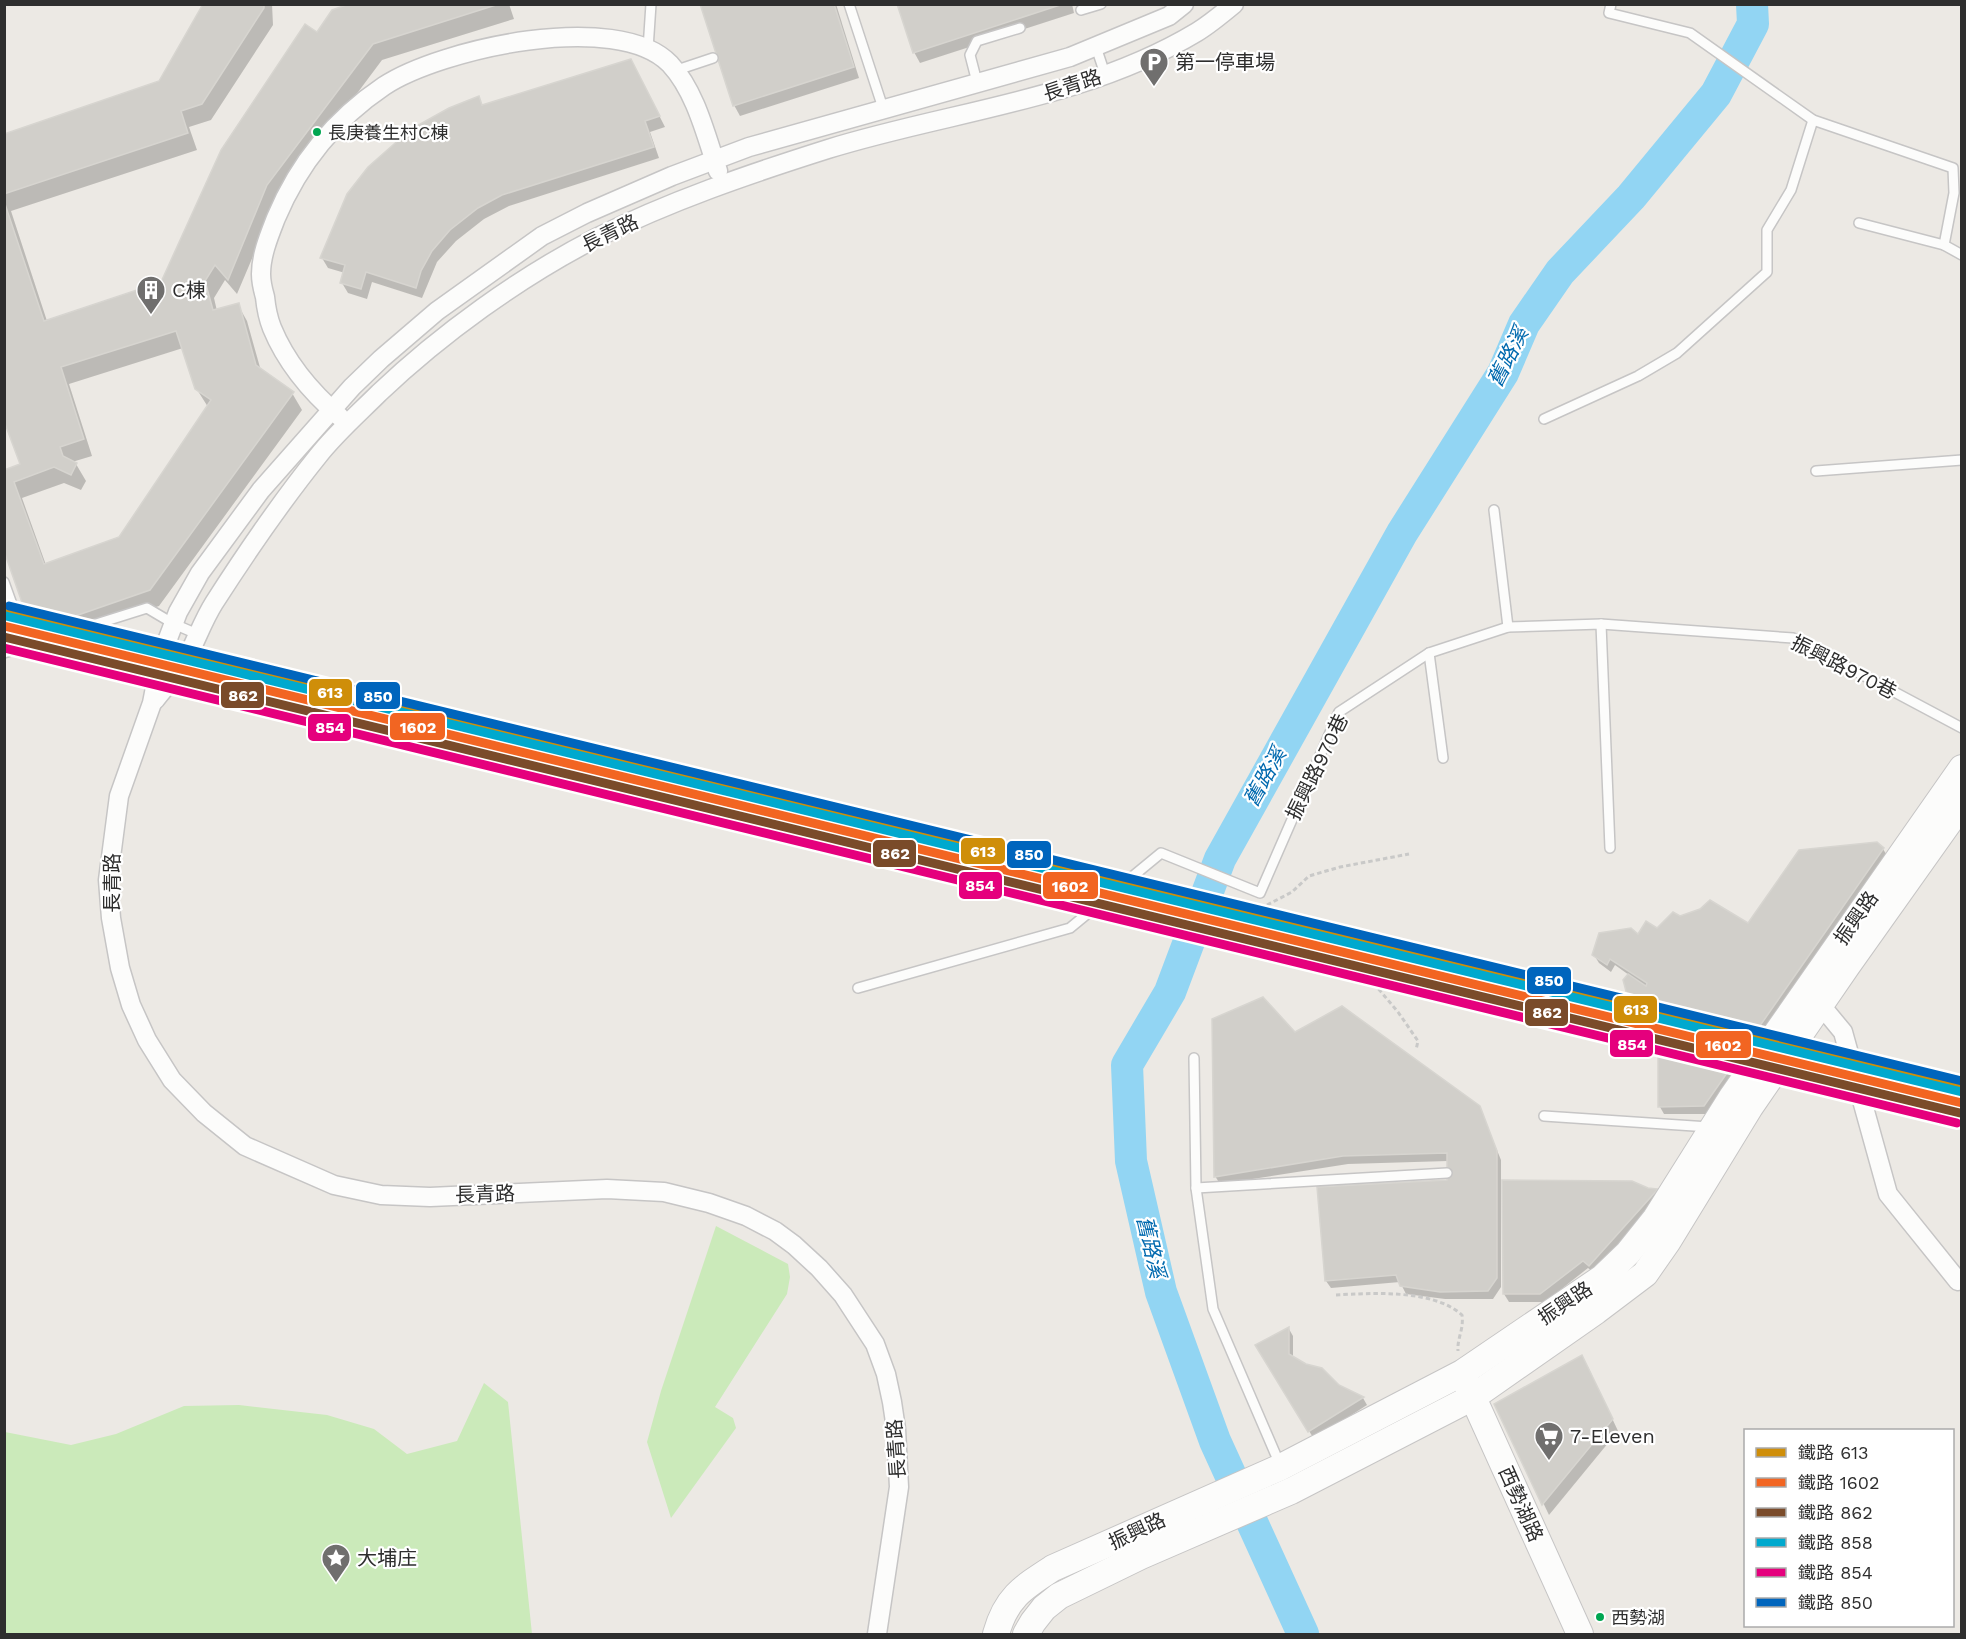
<svg xmlns="http://www.w3.org/2000/svg" width="1966" height="1639" font-family="'Work Sans','Noto Sans TC',sans-serif">
<style>
.green{fill:#cbeaba}
.shadow{fill:#0003;fill-rule:evenodd}
.lines{fill:none;stroke-linecap:round;stroke-linejoin:round}
.river{stroke:#92d5f3;stroke-width:32}
.building{fill:#d1cfca;stroke:#d7d5d0;stroke-width:1.5;fill-rule:evenodd}
.lane-casing{stroke:#c6c5c5;stroke-width:12}
.street-casing{stroke:#c6c5c5;stroke-width:21}
.secondary-casing{stroke:#c6c5c5;stroke-width:28}
.path{stroke:#c9c9c8;stroke-width:3;stroke-dasharray:4.5 3;stroke-linecap:butt}
.lane{stroke:#fcfcfb;stroke-width:9}
.street{stroke:#fcfcfb;stroke-width:18}
.secondary{stroke:#fcfcfb;stroke-width:26}
.rail-1-casing{stroke:#fff;stroke-width:14}
.rail-2-casing{stroke:#fff;stroke-width:14}
.rail-3-casing{stroke:#fff;stroke-width:14}
.rail-4-casing{stroke:#fff;stroke-width:14}
.rail-5-casing{stroke:#fff;stroke-width:14}
.rail-6-casing{stroke:#fff;stroke-width:14}
.rail-1{stroke:#cf8e09;stroke-width:9}
.rail-2{stroke:#f26522;stroke-width:9}
.rail-3{stroke:#7a4b2a;stroke-width:9}
.rail-4{stroke:#00a9ce;stroke-width:9}
.rail-5{stroke:#e5007d;stroke-width:9}
.rail-6{stroke:#0065bd;stroke-width:9}
.bus-dot{fill:#00a651;stroke:#fff;stroke-width:2}
.labels{text-anchor:middle;stroke-width:4.5;stroke-linejoin:round;paint-order:stroke}
.bus-label{font-size:18px;fill:#2e2e2e;stroke:#fff;text-anchor:start}
.poi-label{font-size:20px;fill:#2e2e2e;stroke:#fff;text-anchor:start}
.street-label{font-size:20px;fill:#2e2e2e;stroke:#fff}
.water-label{font-size:21px;font-style:italic;fill:#016aaf;stroke:#fff}
.line-badge{stroke:#fff;stroke-width:2}
.badge-label{font-size:16px;text-anchor:middle;font-weight:bold;fill:#fff}
</style>
<rect width="100%" height="100%" fill="#ece9e4"/>
<g class="green">
<path d="M 716,1226 L 788,1264 L 790,1277 L 787,1294 L 715,1407 L 733,1418 L 736,1428 L 671,1518 L 647,1442 L 661,1391 Z"/>
<path d="M 484,1383 L 508,1402 L 532,1634 L 5,1634 L 5,1432 L 71,1445 L 116,1434 L 184,1406 L 239,1405 L 327,1415 L 374,1429 L 407,1454 L 457,1441 Z"/>
</g>
<g class="shadow">
<path d="M 205,4 L 272,4 L 273,25 L 211,120 L 189,127 L 197,150 L 11,211 L 47,321 L 162,284 L 317,34 L 354,4 L 509,4 L 514,19 L 382,60 L 276,202 L 237,294 L 225,280 L 214,298 L 217,311 L 238,305 L 247,321 L 261,371 L 292,393 L 302,410 L 159,606 L 43,646 L 34,630 L 4,471 L 21,465 L 4,417 L 4,135 L 160,82 ZM 183,348 L 196,388 L 208,407 L 120,538 L 46,565 L 22,498 L 64,483 L 81,490 L 86,481 L 76,464 L 72,462 L 92,456 L 69,384 Z"/>
<path d="M 702,4 L 836,4 L 859,78 L 740,116 L 734,105 Z"/>
<path d="M 899,4 L 1072,4 L 1074,13 L 920,63 L 914,52 Z"/>
<path d="M 637,72 L 665,127 L 650,132 L 659,158 L 509,206 L 484,219 L 456,241 L 437,262 L 422,298 L 372,282 L 367,299 L 348,293 L 342,283 L 345,273 L 328,268 L 322,258 L 478,98 L 483,106 Z"/>
<path d="M 1883,849 L 1888,857 L 1708,1114 L 1664,1114 L 1660,1107 L 1659,1024 L 1633,1003 L 1628,995 L 1629,975 L 1615,965 L 1611,972 L 1599,963 L 1594,955 L 1658,930 L 1680,918 L 1749,925 Z"/>
<path d="M 1295,1034 L 1483,1116 L 1501,1160 L 1501,1287 L 1493,1299 L 1445,1299 L 1406,1294 L 1400,1282 L 1331,1288 L 1326,1281 L 1449,1182 L 1448,1161 L 1348,1164 L 1220,1184 L 1215,1176 Z"/>
<path d="M 1504,1181 L 1657,1190 L 1661,1197 L 1594,1273 L 1588,1268 L 1545,1302 L 1509,1302 L 1504,1294 Z"/>
<path d="M 1289,1329 L 1293,1336 L 1293,1358 L 1339,1386 L 1363,1398 L 1367,1405 L 1314,1439 L 1257,1346 Z"/>
<path d="M 1588,1367 L 1618,1431 L 1549,1515 L 1496,1404 Z"/>
</g>
<g class="lines">
<path class="river" d="M 1303,1634 L 1215,1441 L 1161,1292 L 1131,1161 L 1127,1065 L 1170,992 L 1220,859 L 1402,533 L 1503,373 L 1524,324 L 1560,272 L 1631,197 L 1716,94 L 1753,24 L 1752,4"/>
</g>
<g class="building">
<path d="M 203,4 L 264,4 L 264,8 L 202,104 L 181,111 L 188,133 L 4,194 L 4,134 L 159,81 Z"/>
<path d="M 349,4 L 499,4 L 373,44 L 267,185 L 228,280 L 215,265 L 205,281 L 213,310 L 239,303 L 256,365 L 294,392 L 150,590 L 32,631 L 4,551 L 4,470 L 20,464 L 4,421 L 4,201 L 44,321 L 161,282 L 221,150 L 305,24 L 317,32 L 332,10 ZM 176,331 L 195,389 L 211,400 L 119,537 L 44,564 L 14,482 L 54,467 L 71,475 L 77,463 L 63,456 L 60,447 L 84,439 L 61,367 Z"/>
<path d="M 700,4 L 834,4 L 854,67 L 733,106 Z"/>
<path d="M 897,4 L 1063,4 L 913,53 Z"/>
<path d="M 631,59 L 660,116 L 645,121 L 654,147 L 502,195 L 478,208 L 450,230 L 432,251 L 421,271 L 416,288 L 366,272 L 361,289 L 340,283 L 345,265 L 320,258 L 347,194 L 368,167 L 411,129 L 449,108 L 479,96 L 482,105 Z"/>
<path d="M 1877,842 L 1884,848 L 1704,1106 L 1658,1107 L 1658,1019 L 1627,995 L 1623,980 L 1628,974 L 1646,986 L 1647,983 L 1610,959 L 1607,965 L 1592,955 L 1599,933 L 1631,928 L 1638,934 L 1646,921 L 1657,928 L 1673,912 L 1680,916 L 1700,909 L 1710,900 L 1748,923 L 1799,850 Z"/>
<path d="M 1263,997 L 1295,1032 L 1342,1006 L 1480,1106 L 1497,1151 L 1497,1278 L 1488,1291 L 1440,1292 L 1400,1286 L 1396,1275 L 1325,1281 L 1317,1187 L 1447,1180 L 1447,1153 L 1343,1156 L 1214,1177 L 1212,1019 Z"/>
<path d="M 1502,1180 L 1632,1181 L 1648,1188 L 1658,1189 L 1589,1266 L 1583,1261 L 1540,1294 L 1503,1294 Z"/>
<path d="M 1289,1327 L 1289,1354 L 1306,1364 L 1322,1368 L 1339,1385 L 1364,1397 L 1308,1432 L 1255,1345 Z"/>
<path d="M 1582,1355 L 1613,1419 L 1542,1505 L 1494,1404 Z"/>
</g>
<g class="lines">
<g class="lane-casing">
<g id="lane">
<path d="M 849,4 L 883,108"/>
<path d="M 1611,4 L 1609,13 L 1690,33 L 1813,120 L 1953,168 L 1954,193 L 1944,245 L 1962,255"/>
<path d="M 1081,10 L 1101,4"/>
<path d="M 1096,47 L 1105,74"/>
<path d="M 648,49 L 651,4"/>
<path d="M 674,71 L 713,58"/>
<path d="M 977,82 L 970,55 L 977,41 L 1020,28"/>
<path d="M 1859,223 L 1944,245"/>
<path d="M 1544,419 L 1638,376 L 1677,353 L 1767,272 L 1767,230 L 1791,190 L 1813,120"/>
<path d="M 1816,471 L 1962,460"/>
<path d="M 1494,510 L 1508,627"/>
<path d="M 4,582 L 27,646"/>
<path d="M 1601,624 L 1610,848"/>
<path d="M 4,653 L 147,608 L 174,624 L 197,634"/>
<path d="M 1429,653 L 1443,758"/>
<path d="M 858,988 L 1070,928 L 1161,853 L 1260,893 L 1339,712 L 1429,653 L 1508,627 L 1601,624 L 1793,638 L 1962,728"/>
<path d="M 1194,1058 L 1196,1188 L 1213,1309 L 1281,1467"/>
<path d="M 1544,1116 L 1709,1127"/>
<path d="M 1196,1188 L 1447,1173"/>
</g>
</g>
<g class="street-casing">
<g id="street">
<path d="M 340,417 C 312,393 286,362 272,328 C 268,318 266,307 265,297 C 263,290 261,282 261,274 C 261,255 269,236 276,218 C 299,163 335,119 384,86 C 440,49 617,9 670,64 C 696,92 706,136 718,171"/>
<path d="M 155,700 C 164,688 176,676 184,663 C 195,644 202,622 214,603 C 246,553 281,502 318,456 C 336,433 359,413 379,393 C 441,334 520,277 596,238 C 670,201 749,174 828,149 C 950,111 1084,100 1197,32 C 1210,24 1222,14 1234,4"/>
<path d="M 1814,997 L 1843,1032 L 1888,1194 L 1958,1281"/>
<path d="M 877,1634 L 899,1487 L 896,1429 L 892,1402 L 886,1374 L 875,1344 L 843,1295 L 819,1268 L 794,1245 L 775,1231 L 746,1216 L 709,1203 L 664,1192 L 607,1189 L 430,1197 L 381,1195 L 334,1185 L 245,1146 L 204,1113 L 172,1080 L 147,1040 L 131,1005 L 120,968 L 111,918 L 108,880 L 119,796 L 152,703 L 161,657 L 178,612 L 200,573 L 261,490 L 352,387 L 381,359 L 437,311 L 542,236 L 587,213 L 672,176 L 749,147 L 1070,57 L 1169,16 L 1184,4"/>
</g>
</g>
<g class="secondary-casing">
<g id="secondary">
<path d="M 1466,1382 L 1580,1634"/>
<path d="M 996,1634 C 1006,1598 1022,1588 1053,1568 L 1281,1467 L 1462,1373 L 1602,1278 L 1628,1253 L 1656,1218 L 1732,1097 L 1962,768"/>
<path d="M 1026,1634 L 1033,1622 L 1044,1608 L 1059,1596 L 1141,1556 L 1291,1491 L 1473,1397 L 1596,1311 L 1645,1274 L 1668,1241 L 1750,1107 L 1847,966 L 1962,804"/>
</g>
</g>
<g class="path">
<path d="M 1266,905 L 1271,916 L 1279,951 L 1310,969 L 1371,980 L 1398,1012 L 1418,1041 L 1416,1050"/>
<path d="M 1267,905 L 1292,892 L 1309,876 L 1340,867 L 1409,854"/>
<path d="M 1336,1295 C 1373,1293 1433,1289 1462,1315 C 1464,1330 1457,1338 1458,1351"/>
</g>
<use href="#lane" class="lane"/>
<use href="#street" class="street"/>
<use href="#secondary" class="secondary"/>
<g class="rail-1-casing">
<path id="rail-1" d="M 4,613 L 1962,1089"/>
</g>
<g class="rail-2-casing">
<path id="rail-2" d="M 4,626 L 1962,1103"/>
</g>
<g class="rail-3-casing">
<path id="rail-3" d="M 4,637 L 1960,1113"/>
</g>
<g class="rail-4-casing">
<path id="rail-4" d="M 6,616 L 1962,1092"/>
</g>
<g class="rail-5-casing">
<path id="rail-5" d="M 4,648 L 1957,1123"/>
</g>
<g class="rail-6-casing">
<path id="rail-6" d="M 9,606 L 1962,1081"/>
</g>
<use href="#rail-1" class="rail-1"/>
<use href="#rail-2" class="rail-2"/>
<use href="#rail-3" class="rail-3"/>
<use href="#rail-4" class="rail-4"/>
<use href="#rail-5" class="rail-5"/>
<use href="#rail-6" class="rail-6"/>
</g>
<defs>
<g id="parking-pin" transform="scale(1.5)"><path d="M0 17L-7.5 6A9.5 9.5 0 1 1 7.5 6Z" fill="#706f6e" stroke="#fff"/><path d="M-3.5-5.5H1a3.5 3.5 0 0 1 0 7H-1V5.5H-3.5ZM-1-3.4V-.6H.8a1.4 1.4 0 0 0 0-2.8Z" fill="#fff"/></g>
<g id="building-pin" transform="scale(1.5)"><path d="M0 17L-7.5 6A9.5 9.5 0 1 1 7.5 6Z" fill="#706f6e" stroke="#fff"/><path d="M-4-6H4V6H1V3H-1V6H-4ZM-2.5-4.3h1.7v1.8h-1.7ZM.8-4.3h1.7v1.8H.8ZM-2.5-1h1.7V.8h-1.7ZM.8-1h1.7V.8H.8Z" fill="#fff"/></g>
<g id="supermarket-pin" transform="scale(1.5)"><path d="M0 17L-7.5 6A9.5 9.5 0 1 1 7.5 6Z" fill="#706f6e" stroke="#fff"/><path d="M-6-5.5h2.5l.6 2H6L4.5 2H-2.5L-4.4-4H-6ZM-1.5 3.2a1.3 1.3 0 1 0 .1 0ZM3 3.2a1.3 1.3 0 1 0 .1 0Z" fill="#fff"/></g>
<g id="sight-pin" transform="scale(1.5)"><path d="M0 17L-7.5 6A9.5 9.5 0 1 1 7.5 6Z" fill="#706f6e" stroke="#fff"/><path d="M0-6L1.8-2.2L6-1.7L2.9 1.2L3.7 5.4L0 3.3L-3.7 5.4L-2.9 1.2L-6-1.7L-1.8-2.2Z" fill="#fff"/></g>
</defs>
<g fill-rule="evenodd">
<use href="#parking-pin" x="1154" y="62"/>
<use href="#building-pin" x="151" y="290"/>
<use href="#supermarket-pin" x="1549" y="1436"/>
<use href="#sight-pin" x="336" y="1558"/>
</g>
<g class="bus-dot">
<circle cx="317" cy="132" r="5"/>
<circle cx="1600" cy="1617" r="5"/>
</g>
<g class="labels">
<g class="bus-label">
<text x="328" y="139">長庚養生村C棟</text>
<text x="1611" y="1624">西勢湖</text>
</g>
<g class="poi-label">
<text x="1175" y="69">第一停車場</text>
<text x="172" y="297">C棟</text>
<text x="1570" y="1443">7-Eleven</text>
<text x="357" y="1565">大埔庄</text>
</g>
<g class="street-label">
<text transform="translate(1072 85) rotate(-18)" y="7">長青路</text>
<text transform="translate(610 233) rotate(-26)" y="7">長青路</text>
<text transform="translate(1844 667) rotate(27)" y="7">振興路970巷</text>
<text transform="translate(1317 767) rotate(-64)" y="7">振興路970巷</text>
<text transform="translate(112 883) rotate(-90)" y="7">長青路</text>
<text transform="translate(1856 918) rotate(-55)" y="7">振興路</text>
<text transform="translate(485 1194) rotate(-2)" y="7">長青路</text>
<text transform="translate(1565 1303) rotate(-34)" y="7">振興路</text>
<text transform="translate(896 1449) rotate(-94)" y="7">長青路</text>
<text transform="translate(1521 1504) rotate(66)" y="7">西勢湖路</text>
<text transform="translate(1137 1531) rotate(-25)" y="7">振興路</text>
</g>
<g class="water-label">
<text transform="translate(1508 357) rotate(-63)" y="7">舊路溪</text>
<text transform="translate(1265 777) rotate(-61)" y="7">舊路溪</text>
<text transform="translate(1151 1247) rotate(77)" y="7">舊路溪</text>
</g>
</g>
<g class="line-badge">
<rect x="308" y="678" width="45" height="29" rx="6" fill="#cf8e09"/>
<rect x="220" y="681" width="45" height="28" rx="6" fill="#7a4b2a"/>
<rect x="355" y="681" width="46" height="29" rx="6" fill="#0065bd"/>
<rect x="389" y="712" width="57" height="29" rx="6" fill="#f26522"/>
<rect x="307" y="713" width="45" height="29" rx="6" fill="#e5007d"/>
<rect x="960" y="837" width="46" height="28" rx="6" fill="#cf8e09"/>
<rect x="872" y="839" width="45" height="29" rx="6" fill="#7a4b2a"/>
<rect x="1006" y="840" width="46" height="29" rx="6" fill="#0065bd"/>
<rect x="958" y="871" width="45" height="29" rx="6" fill="#e5007d"/>
<rect x="1042" y="871" width="57" height="29" rx="6" fill="#f26522"/>
<rect x="1526" y="966" width="46" height="29" rx="6" fill="#0065bd"/>
<rect x="1613" y="995" width="45" height="29" rx="6" fill="#cf8e09"/>
<rect x="1524" y="998" width="45" height="29" rx="6" fill="#7a4b2a"/>
<rect x="1609" y="1029" width="45" height="29" rx="6" fill="#e5007d"/>
<rect x="1695" y="1030" width="57" height="29" rx="6" fill="#f26522"/>
</g>
<g class="badge-label">
<text x="330" y="698">613</text>
<text x="243" y="701">862</text>
<text x="378" y="702">850</text>
<text x="418" y="733">1602</text>
<text x="330" y="733">854</text>
<text x="983" y="857">613</text>
<text x="895" y="859">862</text>
<text x="1029" y="860">850</text>
<text x="980" y="891">854</text>
<text x="1070" y="892">1602</text>
<text x="1549" y="986">850</text>
<text x="1636" y="1015">613</text>
<text x="1547" y="1018">862</text>
<text x="1632" y="1050">854</text>
<text x="1723" y="1051">1602</text>
</g>
<rect width="1966" height="1639" fill="none" stroke="#2e2e2e" stroke-width="12"/>
<rect x="1744" y="1429" width="210" height="198" fill="#ffffff" stroke="#ababab" stroke-width="1.5"/>
<rect x="1756" y="1448" width="30" height="9" fill="#cf8e09" stroke="#ababab" stroke-width="1.5"/>
<text x="1798" y="1459" font-size="18" fill="#2e2e2e">鐵路 613</text>
<rect x="1756" y="1478" width="30" height="9" fill="#f26522" stroke="#ababab" stroke-width="1.5"/>
<text x="1798" y="1489" font-size="18" fill="#2e2e2e">鐵路 1602</text>
<rect x="1756" y="1508" width="30" height="9" fill="#7a4b2a" stroke="#ababab" stroke-width="1.5"/>
<text x="1798" y="1519" font-size="18" fill="#2e2e2e">鐵路 862</text>
<rect x="1756" y="1538" width="30" height="9" fill="#00a9ce" stroke="#ababab" stroke-width="1.5"/>
<text x="1798" y="1549" font-size="18" fill="#2e2e2e">鐵路 858</text>
<rect x="1756" y="1568" width="30" height="9" fill="#e5007d" stroke="#ababab" stroke-width="1.5"/>
<text x="1798" y="1579" font-size="18" fill="#2e2e2e">鐵路 854</text>
<rect x="1756" y="1598" width="30" height="9" fill="#0065bd" stroke="#ababab" stroke-width="1.5"/>
<text x="1798" y="1609" font-size="18" fill="#2e2e2e">鐵路 850</text>
</svg>
